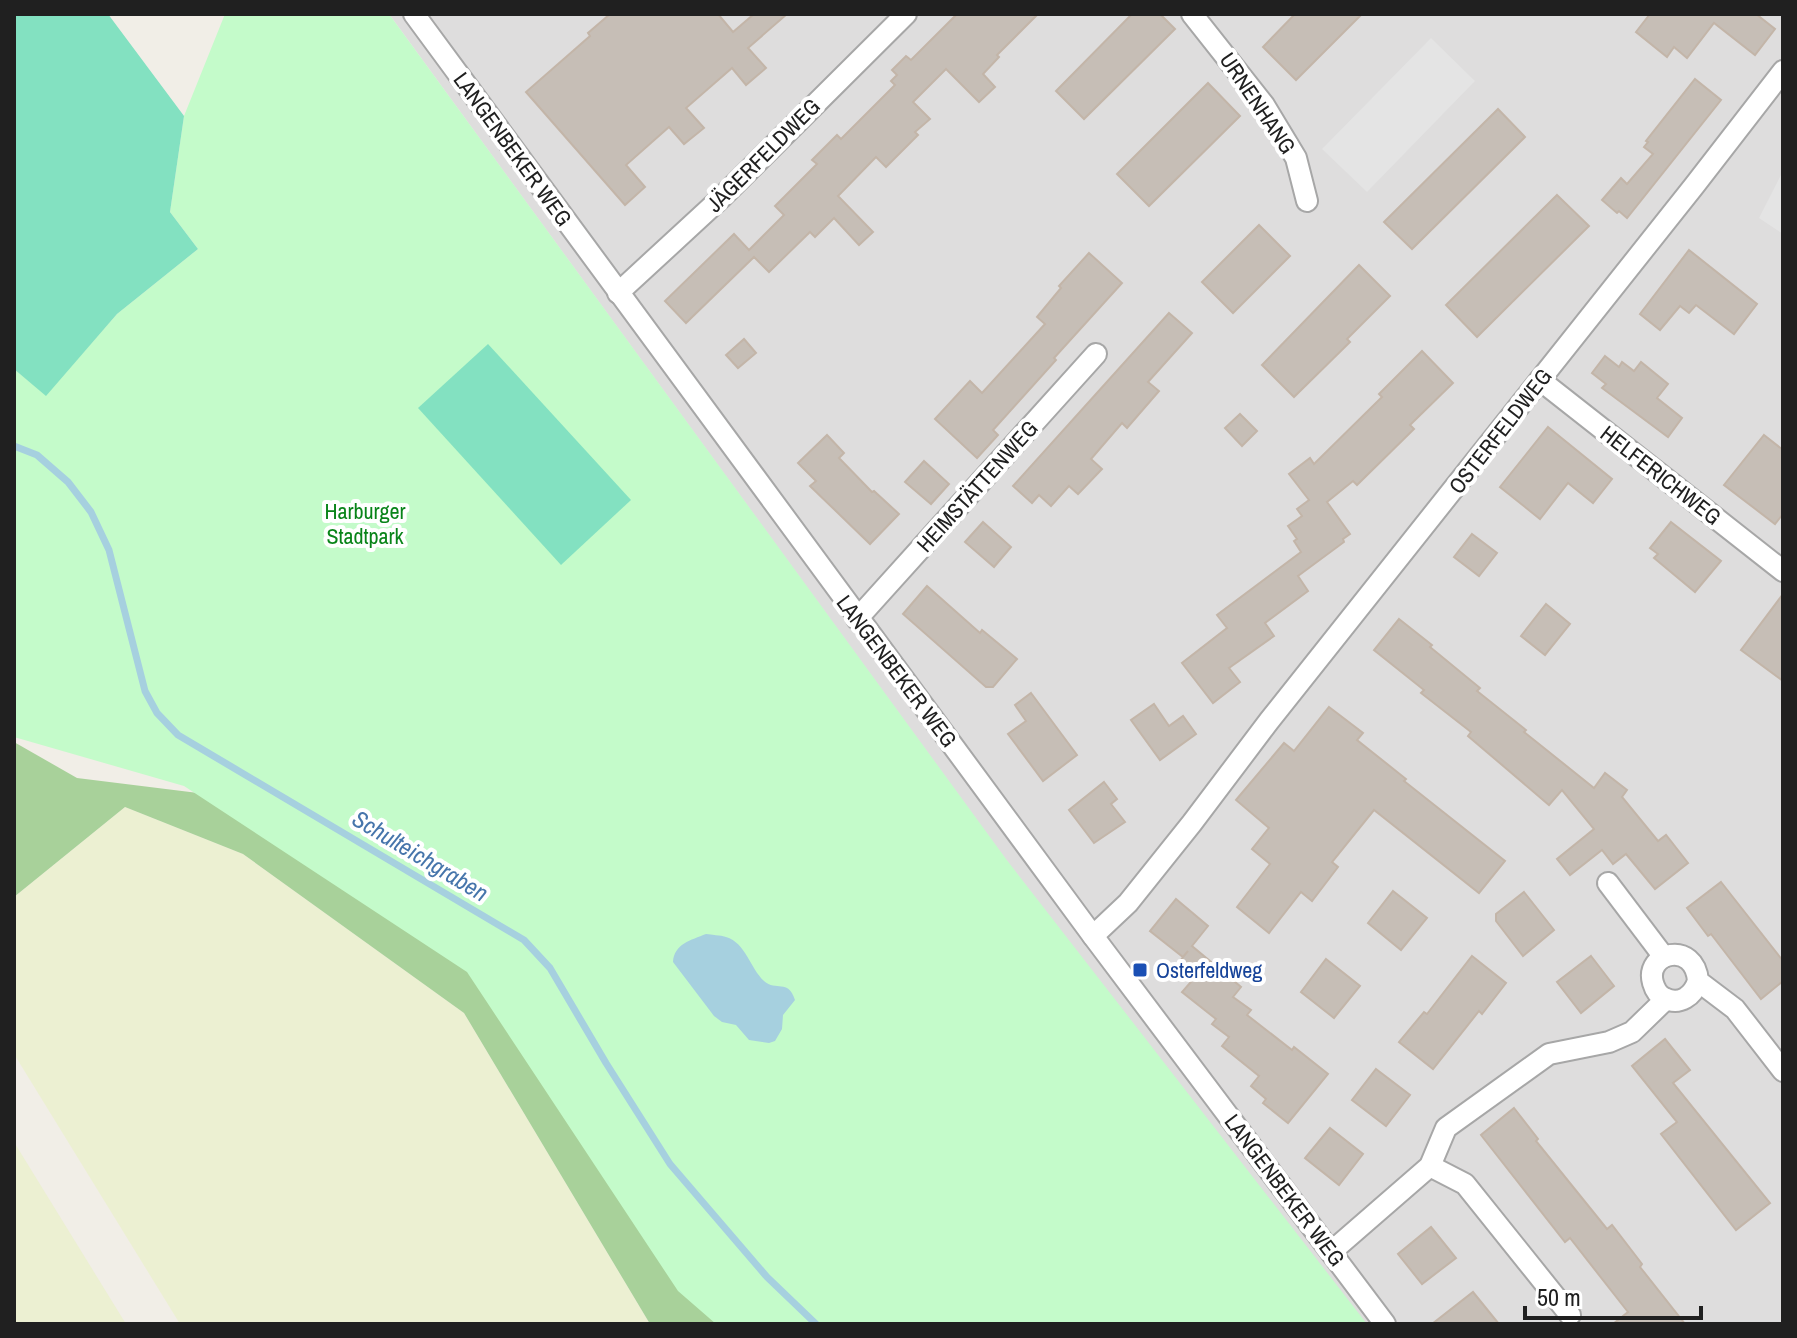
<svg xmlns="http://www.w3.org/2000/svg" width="1797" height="1338" font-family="'Archivo Narrow',sans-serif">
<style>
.residential{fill:#dedddd}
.farmland{fill:#ecf0d2}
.forest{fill:#a8d19a}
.park{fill:#c4fbca}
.pitch{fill:#83e1c1}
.parking{fill:#e4e4e4}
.water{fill:#a6d0df}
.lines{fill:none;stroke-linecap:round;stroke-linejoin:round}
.stream{stroke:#a6d0df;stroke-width:7}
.building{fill:#c6beb6;stroke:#c3b5a8;stroke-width:2}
.minor-casing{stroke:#a7a7a7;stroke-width:24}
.minor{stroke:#fff;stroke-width:20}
.transit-dot{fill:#1a4fb4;stroke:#fff;stroke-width:3}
.labels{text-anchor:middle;stroke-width:8;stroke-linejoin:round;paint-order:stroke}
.street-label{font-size:22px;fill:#202020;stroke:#fff}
.park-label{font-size:22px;fill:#098419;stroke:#fff}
.transit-label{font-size:22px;fill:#164399;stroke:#fff;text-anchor:start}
.water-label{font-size:24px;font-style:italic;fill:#4675ab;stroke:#fff}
</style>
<rect width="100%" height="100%" fill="#f1eee7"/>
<path class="residential" d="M 389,14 L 1783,14 L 1783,1324 L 1365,1324 L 1006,860 Z"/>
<g class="farmland">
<path d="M 125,807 L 243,854 L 464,1013 L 650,1324 L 180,1324 L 14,1054 L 14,897 Z"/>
<path d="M 14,1142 L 126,1324 L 14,1324 Z"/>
</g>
<path class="forest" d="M 14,742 L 77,778 L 198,793 L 518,997 L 745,1324 L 650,1324 L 464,1013 L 243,854 L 125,807 L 14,897 Z"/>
<path class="park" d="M 225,14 L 389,14 L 1006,859 L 1367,1324 L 716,1324 L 678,1291 L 467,972 L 184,786 L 14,737 L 14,369 L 46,395 L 117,314 L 198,249 L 170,212 L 184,116 Z"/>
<g class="pitch">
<path d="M 14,14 L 108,14 L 184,116 L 170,212 L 198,249 L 117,314 L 46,396 L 14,369 L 14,183 L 16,181 L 16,155 L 14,152 Z"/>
<path d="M 488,344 L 631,500 L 561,565 L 418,408 Z"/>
</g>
<g class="parking">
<path d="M 1431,38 L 1475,81 L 1367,192 L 1322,149 Z"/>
<path d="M 1783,171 L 1783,234 L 1759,218 Z"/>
</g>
<path class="water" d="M 706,934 C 712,935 720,935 726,937 C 746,943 750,968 764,981 C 776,992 788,978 795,1000 L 783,1015 L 782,1029 L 775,1041 L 769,1043 L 749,1040 L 736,1025 L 722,1022 L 714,1016 L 673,962 C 674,944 691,940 706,934 Z"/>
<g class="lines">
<path class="stream" d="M 14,446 L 37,455 L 68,482 L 91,512 L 109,550 L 145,691 L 157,713 L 178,735 L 524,940 L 550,968 L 606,1063 L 670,1164 L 767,1277 L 816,1324"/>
</g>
<g class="building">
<path d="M 610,14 L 718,14 L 733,32 L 754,14 L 787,14 L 748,48 L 766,68 L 746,85 L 732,68 L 686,108 L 704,128 L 684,144 L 669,127 L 626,165 L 645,187 L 625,205 L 526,92 L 590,36 L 588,33 Z"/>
<path d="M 957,14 L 1038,14 L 997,55 L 999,57 L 983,74 L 995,87 L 979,102 L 946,69 L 913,102 L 930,119 L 915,132 L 918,135 L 886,167 L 876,157 L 838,196 L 873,232 L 859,245 L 834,218 L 815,237 L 810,232 L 769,272 L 754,257 L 686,323 L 665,301 L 734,234 L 749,250 L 784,215 L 775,206 L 817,164 L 812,160 L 837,135 L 841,139 L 895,85 L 891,81 L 897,75 L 892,70 L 906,56 L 911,60 Z"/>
<path d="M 1132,14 L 1160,14 L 1175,29 L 1084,119 L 1056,91 Z"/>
<path d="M 1295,14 L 1362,14 L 1296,80 L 1263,47 Z"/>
<path d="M 1650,14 L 1756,14 L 1775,29 L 1755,55 L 1714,23 L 1687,58 L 1674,47 L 1667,57 L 1636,32 Z"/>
<path d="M 1695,79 L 1721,100 L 1627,218 L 1619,211 L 1617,213 L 1602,200 L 1621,178 L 1627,184 L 1653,154 L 1644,147 L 1648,142 L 1646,141 Z"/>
<path d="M 1208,83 L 1240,116 L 1149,206 L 1117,174 Z"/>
<path d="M 1498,109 L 1525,137 L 1412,249 L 1384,222 Z"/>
<path d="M 1557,195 L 1589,226 L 1477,337 L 1446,305 Z"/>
<path d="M 1259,225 L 1290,256 L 1233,313 L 1202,282 Z"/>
<path d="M 1689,250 L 1757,304 L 1734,334 L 1696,305 L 1689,313 L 1680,306 L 1660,330 L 1640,314 Z"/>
<path d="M 1089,253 L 1122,283 L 1054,358 L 1056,360 L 993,430 L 998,435 L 977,458 L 935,419 L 970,381 L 982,393 L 1045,324 L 1037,317 L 1061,288 L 1059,286 Z"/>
<path d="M 1359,265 L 1390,296 L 1347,339 L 1350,342 L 1294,397 L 1262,365 Z"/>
<path d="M 1169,313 L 1192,333 L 1148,382 L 1159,391 L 1127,428 L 1122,423 L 1091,459 L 1102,469 L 1078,494 L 1069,486 L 1051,506 L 1039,495 L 1032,503 L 1013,486 Z"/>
<path d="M 744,339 L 756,353 L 738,368 L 726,355 Z"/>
<path d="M 1422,351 L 1453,383 L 1410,425 L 1414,429 L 1357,485 L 1353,481 L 1327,502 L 1350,534 L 1343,539 L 1344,542 L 1298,576 L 1308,591 L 1265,623 L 1274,636 L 1229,668 L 1240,682 L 1213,703 L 1182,663 L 1227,628 L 1217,615 L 1301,552 L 1294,541 L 1297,539 L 1288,526 L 1302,516 L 1297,509 L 1309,500 L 1289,474 L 1310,458 L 1314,464 L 1382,397 L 1379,394 Z"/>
<path d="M 1605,356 L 1619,367 L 1622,362 L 1634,371 L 1641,362 L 1668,384 L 1657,398 L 1682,418 L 1668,437 L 1602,388 L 1606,384 L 1592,373 Z"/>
<path d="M 1240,414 L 1257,431 L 1242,446 L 1225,428 Z"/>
<path d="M 1548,427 L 1612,479 L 1593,503 L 1568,483 L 1540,519 L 1500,487 Z"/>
<path d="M 827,435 L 844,453 L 839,458 L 872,492 L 874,491 L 899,514 L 870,544 L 810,486 L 816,481 L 798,463 Z"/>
<path d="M 1764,435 L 1783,450 L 1783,514 L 1775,524 L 1724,485 Z"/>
<path d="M 924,461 L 949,484 L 931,504 L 905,482 Z"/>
<path d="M 983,522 L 1011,547 L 994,567 L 965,542 Z"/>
<path d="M 1671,522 L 1721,561 L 1695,592 L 1654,558 L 1658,554 L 1650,548 Z"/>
<path d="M 1472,534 L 1497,553 L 1479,576 L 1454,557 Z"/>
<path d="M 927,586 L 980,633 L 982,630 L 1017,659 L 993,687 L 986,687 L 903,614 Z"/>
<path d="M 1783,594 L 1783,681 L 1741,650 Z"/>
<path d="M 1546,604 L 1570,624 L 1545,655 L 1521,636 Z"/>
<path d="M 1399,619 L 1432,645 L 1430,647 L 1480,688 L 1477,691 L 1526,730 L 1524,732 L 1594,788 L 1605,773 L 1627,790 L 1622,797 L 1658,841 L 1666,835 L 1688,863 L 1655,889 L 1626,854 L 1613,864 L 1602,850 L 1570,875 L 1557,859 L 1594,829 L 1562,790 L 1549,805 L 1468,736 L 1471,732 L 1421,693 L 1424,690 L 1374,650 Z"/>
<path d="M 1031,693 L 1077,755 L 1043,781 L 1008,734 L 1026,721 L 1015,705 Z"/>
<path d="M 1154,704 L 1169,726 L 1183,716 L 1196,734 L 1160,760 L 1131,720 Z"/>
<path d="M 1329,707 L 1363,733 L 1357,740 L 1406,779 L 1404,781 L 1505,861 L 1479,893 L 1374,810 L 1332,862 L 1338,867 L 1312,901 L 1301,892 L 1269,933 L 1237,907 L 1270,864 L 1252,849 L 1269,828 L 1236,800 L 1284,743 L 1294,751 Z"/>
<path d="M 1104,782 L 1117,799 L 1111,804 L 1125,822 L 1094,843 L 1069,810 Z"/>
<path d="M 1721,882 L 1783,961 L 1783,981 L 1761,999 L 1711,934 L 1708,936 L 1687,908 Z"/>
<path d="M 1393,891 L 1427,918 L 1401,950 L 1368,923 Z"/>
<path d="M 1524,892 L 1554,930 L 1523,956 L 1496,921 L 1496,914 Z"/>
<path d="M 1176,899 L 1208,926 L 1192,946 L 1241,987 L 1233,997 L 1251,1010 L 1247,1015 L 1292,1050 L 1294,1047 L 1328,1074 L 1288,1123 L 1263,1103 L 1266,1099 L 1251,1086 L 1259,1076 L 1222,1046 L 1229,1037 L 1212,1024 L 1216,1019 L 1182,992 L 1197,975 L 1180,961 L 1188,951 L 1183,957 L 1150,931 Z"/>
<path d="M 1472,956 L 1506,983 L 1482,1014 L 1479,1011 L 1433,1069 L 1399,1042 L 1424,1012 L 1427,1014 Z"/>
<path d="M 1591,956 L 1614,986 L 1581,1013 L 1557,982 Z"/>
<path d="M 1326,959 L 1360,986 L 1334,1018 L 1301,992 Z"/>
<path d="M 1665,1039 L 1690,1070 L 1673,1083 L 1770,1203 L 1736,1230 L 1661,1134 L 1677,1122 L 1632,1066 Z"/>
<path d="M 1376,1069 L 1410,1095 L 1386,1126 L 1352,1100 Z"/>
<path d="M 1514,1108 L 1538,1139 L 1536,1141 L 1607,1229 L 1612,1225 L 1642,1264 L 1640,1267 L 1685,1324 L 1613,1324 L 1628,1312 L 1570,1238 L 1565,1242 L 1481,1135 Z"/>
<path d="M 1330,1128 L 1363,1154 L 1339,1185 L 1305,1158 Z"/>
<path d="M 1431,1227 L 1456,1258 L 1422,1284 L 1398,1254 Z"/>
<path d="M 1473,1292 L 1499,1324 L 1432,1324 Z"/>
</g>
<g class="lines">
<g class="minor-casing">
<g id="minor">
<path d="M 414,14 L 1093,936 L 1385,1324"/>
<path d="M 1192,14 L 1264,105 L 1296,158 L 1307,201"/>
<path d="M 618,293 L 721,198 L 906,14"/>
<path d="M 1540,380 L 1783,571"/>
<path d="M 857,619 L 1096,354"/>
<path d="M 1608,883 L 1664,957"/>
<path d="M 1093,936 L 1128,903 L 1192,823 L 1269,721 L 1694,186 L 1783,71"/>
<path d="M 1698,981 C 1693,996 1680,1006 1664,998 C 1658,995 1655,990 1653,983 C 1644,952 1695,940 1698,981 L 1735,1009 L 1783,1071"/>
<path d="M 1430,1166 L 1465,1184 L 1570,1315"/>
<path d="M 1331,1252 L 1430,1166 L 1446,1128 L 1549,1054 L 1609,1042 L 1632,1032 L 1666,999"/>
</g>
</g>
<use href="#minor" class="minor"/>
</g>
<rect class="transit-dot" x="1132" y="962" width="16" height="16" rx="4"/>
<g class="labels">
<g class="street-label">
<text transform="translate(1258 103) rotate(56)" y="8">URNENHANG</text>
<text transform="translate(513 149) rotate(54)" y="8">LANGENBEKER WEG</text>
<text transform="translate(763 155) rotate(-45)" y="8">JÄGERFELDWEG</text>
<text transform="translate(1500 431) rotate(-52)" y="8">OSTERFELDWEG</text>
<text transform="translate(1661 475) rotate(38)" y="8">HELFERICHWEG</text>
<text transform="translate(977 486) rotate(-48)" y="8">HEIMSTÄTTENWEG</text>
<text transform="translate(897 671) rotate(53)" y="8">LANGENBEKER WEG</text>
<text transform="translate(1285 1190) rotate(53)" y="8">LANGENBEKER WEG</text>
</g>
<g class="park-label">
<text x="365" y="519">Harburger<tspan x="365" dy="25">Stadtpark</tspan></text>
</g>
<g class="transit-label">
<text x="1156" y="978">Osterfeldweg</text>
</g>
<g class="water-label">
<text transform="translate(420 856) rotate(31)" y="8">Schulteichgraben</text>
</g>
</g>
<rect width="1797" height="1338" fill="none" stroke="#202020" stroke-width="32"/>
<path d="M1525 1306v12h176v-12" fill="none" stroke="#202020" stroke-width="4"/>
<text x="1537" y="1306" font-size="24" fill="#202020" stroke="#ffffff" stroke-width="6" paint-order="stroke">50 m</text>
</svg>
